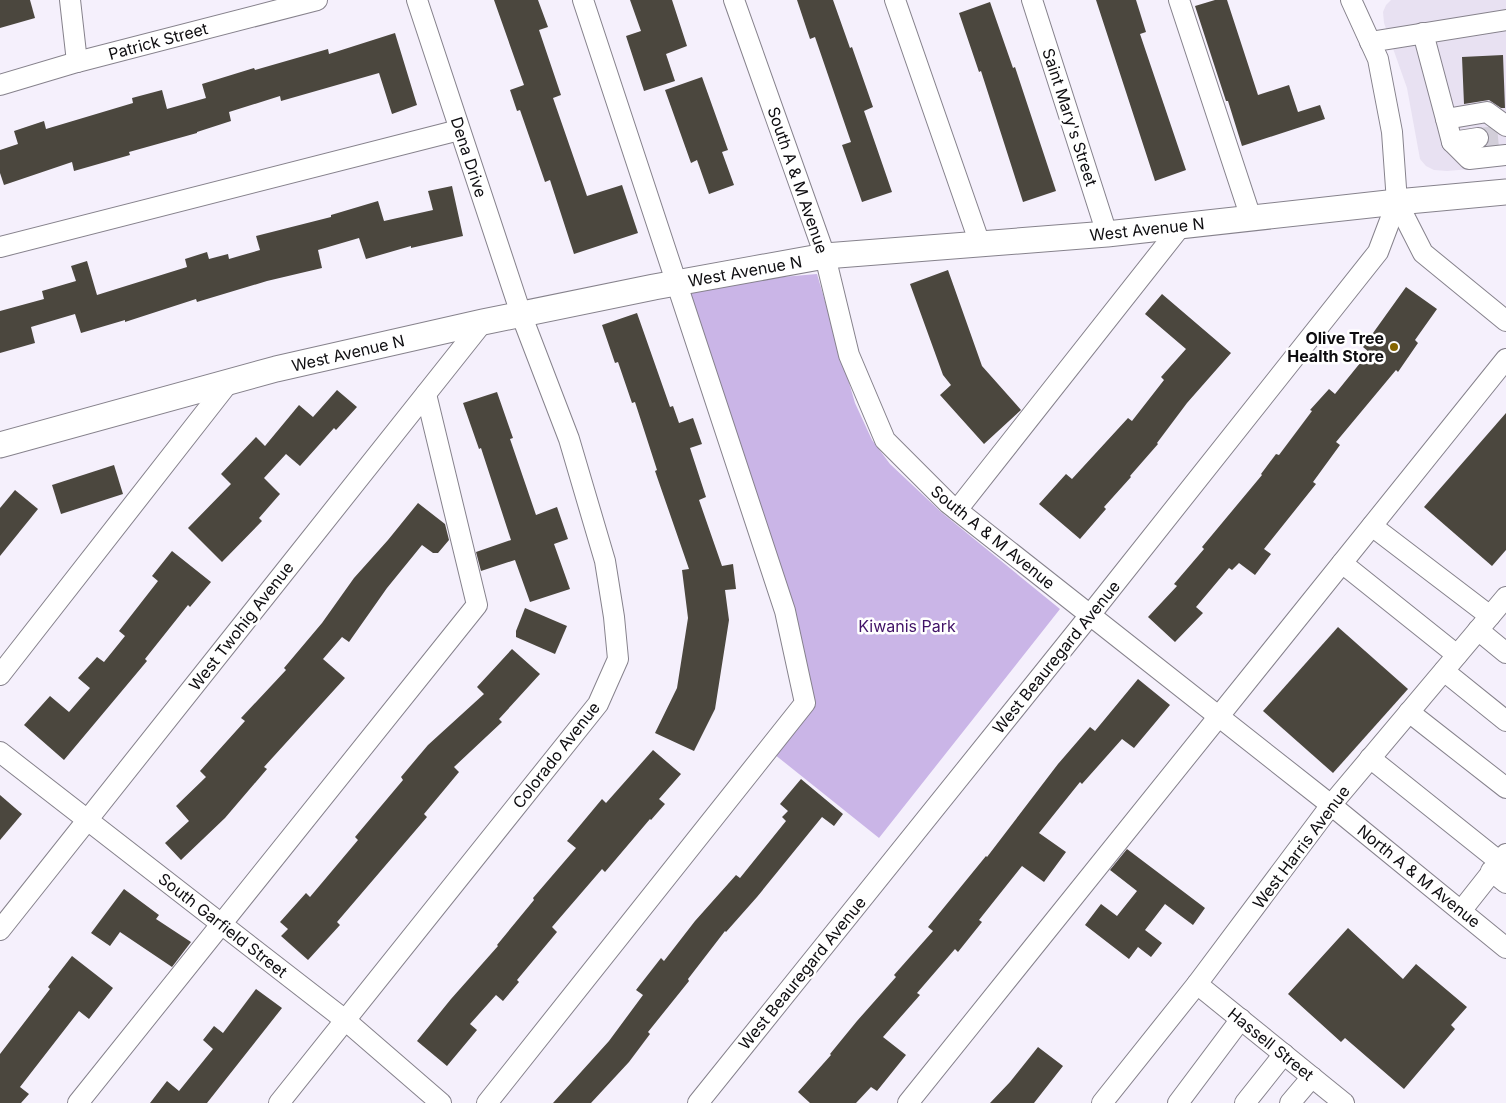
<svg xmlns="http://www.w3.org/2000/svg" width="1506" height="1103" font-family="Inter,sans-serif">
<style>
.built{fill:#e8e1f2}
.green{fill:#cab5e7}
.building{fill:#4b473e}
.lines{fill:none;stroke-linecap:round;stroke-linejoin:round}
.minor-tunnel{stroke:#d2ced9;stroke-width:20;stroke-dasharray:20 10;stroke-linecap:butt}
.minor-casing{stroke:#86828c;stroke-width:22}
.major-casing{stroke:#86828c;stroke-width:27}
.minor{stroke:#fff;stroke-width:20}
.major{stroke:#fff;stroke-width:25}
.poi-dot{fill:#856500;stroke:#fff;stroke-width:2}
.labels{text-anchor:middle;stroke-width:5;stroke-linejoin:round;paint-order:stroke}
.street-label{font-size:16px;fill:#0e0d10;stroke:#fff}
.poi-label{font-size:16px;font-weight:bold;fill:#0e0d10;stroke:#fff;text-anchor:end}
.park-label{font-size:16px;fill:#411267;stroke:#fff}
</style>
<rect width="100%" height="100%" fill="#f5f0fc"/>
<path class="built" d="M 1391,0 L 1506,0 L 1506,166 L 1447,171 L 1434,170 L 1426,166 L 1420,159 L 1407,88 L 1384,23 L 1383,12 L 1386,5 Z"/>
<path class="green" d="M 817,274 L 855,403 L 872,440 L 890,464 L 941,512 L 1060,609 L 879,838 L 774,754 L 813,702 L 682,287 L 726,282 Z"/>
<g class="building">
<path d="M 0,0 L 30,0 L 35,18 L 0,28 Z"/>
<path d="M 494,0 L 538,0 L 548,27 L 539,30 L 561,95 L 553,98 L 587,196 L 622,185 L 638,233 L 574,254 L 550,180 L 545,182 L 520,110 L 517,111 L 510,90 L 524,85 Z"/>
<path d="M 630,0 L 672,0 L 687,46 L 666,54 L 675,81 L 644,91 L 626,36 L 641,31 Z"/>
<path d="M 797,0 L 833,0 L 850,48 L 852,47 L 873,107 L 864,111 L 892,192 L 862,202 L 842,145 L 851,142 L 815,37 L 810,39 Z"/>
<path d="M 1096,0 L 1136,0 L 1146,32 L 1140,34 L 1186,170 L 1155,181 Z"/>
<path d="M 1215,0 L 1227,0 L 1258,95 L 1289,85 L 1298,112 L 1320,105 L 1325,119 L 1242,146 L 1228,101 L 1226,101 L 1195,6 Z"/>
<path d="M 990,2 L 1013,68 L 1015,67 L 1056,191 L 1023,202 L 981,71 L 979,72 L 959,13 Z"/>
<path d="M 395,33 L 417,105 L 392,114 L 379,73 L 281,101 L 280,96 L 229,112 L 231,121 L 197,132 L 197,133 L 129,152 L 130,155 L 74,171 L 72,162 L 4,185 L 0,173 L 0,150 L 18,144 L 14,131 L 44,121 L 46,129 L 133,103 L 132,98 L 162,90 L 167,109 L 206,98 L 202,84 L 254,68 L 255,70 L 328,49 L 329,54 Z"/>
<path d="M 1503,55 L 1505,108 L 1501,108 L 1489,100 L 1464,104 L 1462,57 Z"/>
<path d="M 702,77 L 728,150 L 722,152 L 734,185 L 709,194 L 697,160 L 691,163 L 665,90 Z"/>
<path d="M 452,186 L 463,236 L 411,248 L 411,246 L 366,259 L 359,238 L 318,250 L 322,268 L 267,281 L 197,302 L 196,299 L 125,322 L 125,320 L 81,333 L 75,314 L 31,327 L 35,343 L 0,353 L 0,311 L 44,299 L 42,291 L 76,281 L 71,266 L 87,261 L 97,295 L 187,267 L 185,259 L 207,252 L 209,259 L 228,254 L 229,259 L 260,250 L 256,236 L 331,217 L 331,215 L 378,201 L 384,221 L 433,210 L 428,191 Z"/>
<path d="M 948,270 L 982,366 L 1021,410 L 984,444 L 940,395 L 951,385 L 943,375 L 910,284 Z"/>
<path d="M 1406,287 L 1437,309 L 1415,340 L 1418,343 L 1398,372 L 1396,370 L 1336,442 L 1340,445 L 1313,482 L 1316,484 L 1264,549 L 1271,554 L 1255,575 L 1239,563 L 1232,570 L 1229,568 L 1196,607 L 1203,613 L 1175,642 L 1148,617 L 1177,586 L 1174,584 L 1204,549 L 1202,547 L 1262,475 L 1261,474 L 1276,454 L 1279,455 L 1312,411 L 1310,410 L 1329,389 L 1335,394 L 1369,352 L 1363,347 Z"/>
<path d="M 1162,294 L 1231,353 L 1187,403 L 1157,443 L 1158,444 L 1130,476 L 1131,477 L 1104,507 L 1106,509 L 1080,539 L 1039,504 L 1066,474 L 1072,479 L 1128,418 L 1132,421 L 1164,380 L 1161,377 L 1186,349 L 1145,314 Z"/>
<path d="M 637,313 L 670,407 L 673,406 L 679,423 L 693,418 L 702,444 L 690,448 L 706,497 L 699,500 L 722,566 L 733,564 L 736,589 L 725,590 L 729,620 L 715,709 L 694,751 L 655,733 L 677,688 L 688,618 L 682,570 L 689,569 L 655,471 L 657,470 L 635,402 L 632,403 L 618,362 L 615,363 L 602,325 Z"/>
<path d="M 337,390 L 357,407 L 336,430 L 334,428 L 300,466 L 286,454 L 264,478 L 280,494 L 259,518 L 262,521 L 222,562 L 188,528 L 231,484 L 221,474 L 256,437 L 265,446 L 299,405 L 313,417 Z"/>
<path d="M 497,392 L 513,438 L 510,439 L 536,515 L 557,507 L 568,539 L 554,544 L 570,589 L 530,602 L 515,560 L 481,571 L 476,552 L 511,540 L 481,448 L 479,449 L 463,403 Z"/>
<path d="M 1506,413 L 1506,550 L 1492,566 L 1424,507 Z"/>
<path d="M 114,465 L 123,494 L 61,514 L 52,485 Z"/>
<path d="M 15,490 L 38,509 L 0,556 L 0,508 Z"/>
<path d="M 418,503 L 445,524 L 449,540 L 438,553 L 433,553 L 422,545 L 387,588 L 349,642 L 342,637 L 323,659 L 345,678 L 264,767 L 267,769 L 225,818 L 181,860 L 165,843 L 189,821 L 176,806 L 206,777 L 200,771 L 245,721 L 241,718 L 286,670 L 284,668 L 322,623 L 354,578 L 388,540 Z"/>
<path d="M 172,551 L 211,582 L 190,607 L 188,605 L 145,659 L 147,661 L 64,760 L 24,725 L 50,696 L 69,712 L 90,688 L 78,678 L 97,657 L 104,662 L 125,636 L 119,631 L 158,581 L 152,576 Z"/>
<path d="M 525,608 L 567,626 L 555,654 L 516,637 L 516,631 Z"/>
<path d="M 1338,627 L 1408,689 L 1333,773 L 1263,711 Z"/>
<path d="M 512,649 L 540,674 L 499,719 L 502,722 L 454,767 L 459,772 L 424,814 L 427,817 L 337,922 L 340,925 L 308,960 L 281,936 L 288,929 L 280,922 L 306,893 L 310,897 L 358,840 L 355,837 L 403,780 L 401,777 L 428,745 L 484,694 L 477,687 Z"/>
<path d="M 1138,679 L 1170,705 L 1134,748 L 1122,739 L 1082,784 L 1080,782 L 1039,833 L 1066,852 L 1044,882 L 1022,866 L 979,920 L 982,922 L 958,952 L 955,949 L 917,993 L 920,995 L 883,1037 L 906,1055 L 877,1091 L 871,1087 L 856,1103 L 810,1103 L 798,1092 L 831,1055 L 830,1054 L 857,1021 L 896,977 L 894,975 L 933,931 L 928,927 L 986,856 L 987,857 L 1058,764 L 1090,727 L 1095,731 Z"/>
<path d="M 653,750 L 681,774 L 659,799 L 665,804 L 651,820 L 650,819 L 605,872 L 602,869 L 552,927 L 557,932 L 517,980 L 519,982 L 503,1001 L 496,995 L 470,1024 L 477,1030 L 447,1066 L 417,1041 L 451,999 L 498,946 L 497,945 L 534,900 L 533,898 L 576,848 L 567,841 L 602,799 L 606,803 Z"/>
<path d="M 801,779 L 843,814 L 834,826 L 822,817 L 757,897 L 726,932 L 725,931 L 688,979 L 689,981 L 648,1032 L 650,1034 L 629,1062 L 591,1103 L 553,1103 L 609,1041 L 643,995 L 636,990 L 661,958 L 664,961 L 695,921 L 736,875 L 740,878 L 786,821 L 782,817 L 788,811 L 780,804 Z"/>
<path d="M 0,795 L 22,814 L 0,840 Z"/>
<path d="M 1127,849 L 1205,908 L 1193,925 L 1165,904 L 1145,930 L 1162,943 L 1151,957 L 1138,947 L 1129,959 L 1085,925 L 1101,904 L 1117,916 L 1137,891 L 1110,870 Z"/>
<path d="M 124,889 L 159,915 L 156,919 L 191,942 L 172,967 L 120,932 L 110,946 L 91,933 Z"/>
<path d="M 1348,928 L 1403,979 L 1416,964 L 1467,1007 L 1451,1025 L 1455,1029 L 1404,1089 L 1345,1038 L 1341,1042 L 1288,994 Z"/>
<path d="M 72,956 L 113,988 L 89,1019 L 79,1011 L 20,1087 L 29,1094 L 21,1103 L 0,1103 L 0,1054 L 50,989 L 48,987 Z"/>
<path d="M 256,989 L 282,1008 L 207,1103 L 150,1103 L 167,1081 L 179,1091 L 213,1049 L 203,1040 L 214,1026 L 223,1033 Z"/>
<path d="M 1038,1047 L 1063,1066 L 1034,1103 L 990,1103 L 1010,1082 Z"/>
</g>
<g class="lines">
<path class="minor-tunnel" d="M 1478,138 L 1499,136"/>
<g class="minor-casing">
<g id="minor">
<path d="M 70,0 L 77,62"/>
<path d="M 734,0 L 825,256 L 849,355 L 885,440 L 948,503 L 1331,805 L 1506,948"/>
<path d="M 895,0 L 980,244"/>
<path d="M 1032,0 L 1107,234"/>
<path d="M 1179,0 L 1251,218"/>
<path d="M 1351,0 L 1378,59 L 1392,132 L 1397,202 L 1423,253 L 1506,321"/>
<path d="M 1423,33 L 1446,119"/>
<path d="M 1370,42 L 1506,20"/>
<path d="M 0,85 L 77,62 L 317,0"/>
<path d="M 1478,138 L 1452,142 L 1469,159 L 1506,155"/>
<path d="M 1452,142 L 1446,119 L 1487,112 L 1506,126"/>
<path d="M 0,247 L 459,130"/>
<path d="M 957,510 L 1181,226"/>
<path d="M 1372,526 L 1490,616"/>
<path d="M 1342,563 L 1457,655"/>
<path d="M 1478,630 L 1506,653"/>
<path d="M 1444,671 L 1506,721"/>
<path d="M 0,675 L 229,382"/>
<path d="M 1409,712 L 1506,788"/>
<path d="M 0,752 L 345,1020 L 441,1103"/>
<path d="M 1370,758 L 1500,862"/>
<path d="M 1491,871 L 1506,883"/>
<path d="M 1461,911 L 1506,854"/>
<path d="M 0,930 L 483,322"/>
<path d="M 1197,984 L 1344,1103"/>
<path d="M 78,1103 L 477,605 L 426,394"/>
<path d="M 279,1103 L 598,704 L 618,659 L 614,617 L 605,561 L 569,439 L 521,314 L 417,0"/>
<path d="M 487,1103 L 805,703 L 785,611 L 583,0"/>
<path d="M 698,1103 L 1090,615 L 1378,252 L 1397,202"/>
<path d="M 908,1103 L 1506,359"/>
<path d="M 1102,1103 L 1197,984 L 1331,805 L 1506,597"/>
<path d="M 1178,1103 L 1241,1019"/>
<path d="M 1245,1103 L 1284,1054"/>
<path d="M 1290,1103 L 1312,1077"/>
</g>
</g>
<g class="major-casing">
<path id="major" d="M 0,445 L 276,369 L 483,322 L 654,287 L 825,256 L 1107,234 L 1397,202 L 1506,192"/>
</g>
<use href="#minor" class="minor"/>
<use href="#major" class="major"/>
</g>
<circle class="poi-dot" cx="1394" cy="347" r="5"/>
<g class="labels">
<g class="street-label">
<text transform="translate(158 41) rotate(-15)" y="6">Patrick Street</text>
<text transform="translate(1070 117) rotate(72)" y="6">Saint Mary's Street</text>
<text transform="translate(469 157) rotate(72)" y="6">Dena Drive</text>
<text transform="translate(798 180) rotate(71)" y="6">South A &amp; M Avenue</text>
<text transform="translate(1147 229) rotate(-6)" y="6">West Avenue N</text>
<text transform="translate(745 271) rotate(-10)" y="6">West Avenue N</text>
<text transform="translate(348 353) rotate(-13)" y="6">West Avenue N</text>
<text transform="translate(993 537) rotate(39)" y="6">South A &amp; M Avenue</text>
<text transform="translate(241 626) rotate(-52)" y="6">West Twohig Avenue</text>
<text transform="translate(1056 657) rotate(-51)" y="6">West Beauregard Avenue</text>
<text transform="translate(556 755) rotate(-52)" y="6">Colorado Avenue</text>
<text transform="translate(1301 847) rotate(-53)" y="6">West Harris Avenue</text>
<text transform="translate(1419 876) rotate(39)" y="6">North A &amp; M Avenue</text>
<text transform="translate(223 925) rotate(38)" y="6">South Garfield Street</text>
<text transform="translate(802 973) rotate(-51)" y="6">West Beauregard Avenue</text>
<text transform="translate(1271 1044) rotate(39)" y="6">Hassell Street</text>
</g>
<g class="poi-label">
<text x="1384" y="344">Olive Tree<tspan x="1384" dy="18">Health Store</tspan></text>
</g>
<g class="park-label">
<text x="907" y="632">Kiwanis Park</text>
</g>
</g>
</svg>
